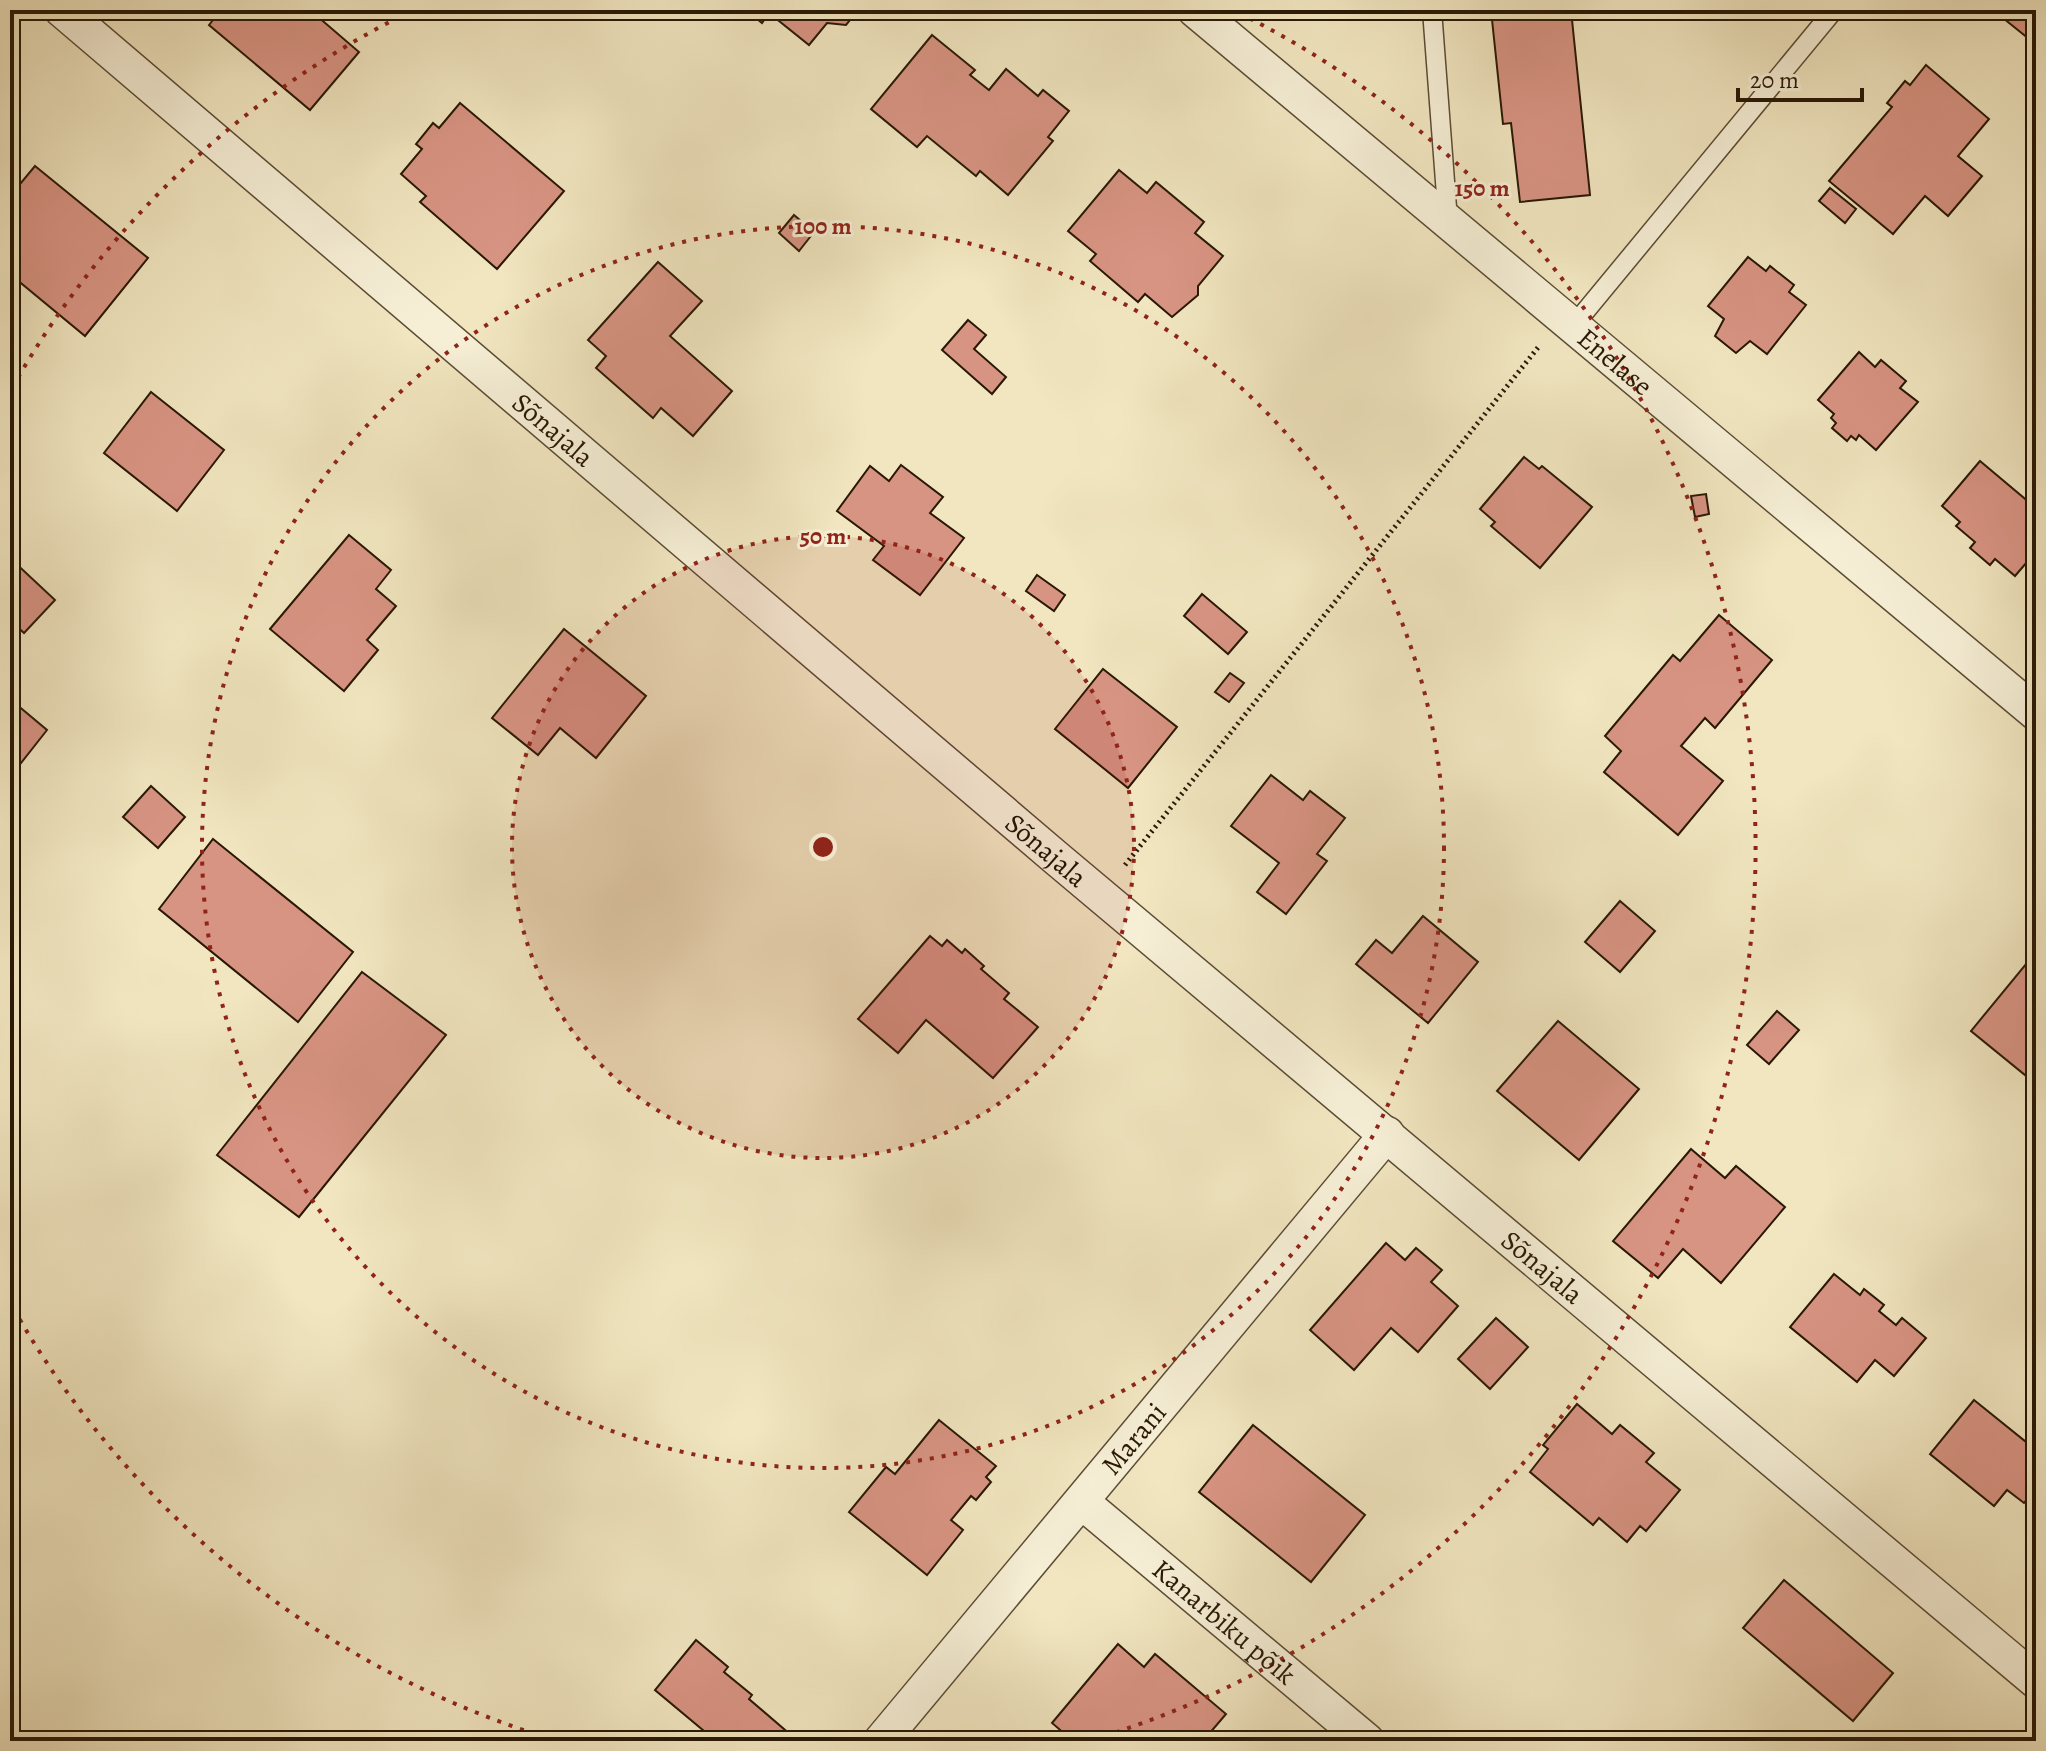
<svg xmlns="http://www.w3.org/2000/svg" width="2046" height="1751" font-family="Alegreya,serif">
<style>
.building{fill:#d89483;stroke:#291805;stroke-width:2}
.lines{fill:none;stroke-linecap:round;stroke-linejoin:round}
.lane-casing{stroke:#5b4c34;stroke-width:21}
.street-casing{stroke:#5b4c34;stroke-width:37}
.path{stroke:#291805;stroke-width:5;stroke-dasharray:2 4;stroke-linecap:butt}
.lane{stroke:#f6efd6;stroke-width:18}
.street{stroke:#f6efd6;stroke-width:34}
.ring{fill:none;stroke:#8f2418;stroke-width:4;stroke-dasharray:4 8}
.labels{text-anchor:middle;stroke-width:6;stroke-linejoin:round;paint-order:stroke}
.street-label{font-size:28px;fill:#291805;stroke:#f6efd6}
.centre{fill:#8f2418;stroke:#f6efd6;stroke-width:4}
.ring-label{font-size:24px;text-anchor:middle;font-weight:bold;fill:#8f2418;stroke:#f6efd6;stroke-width:6;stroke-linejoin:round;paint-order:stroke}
</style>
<rect width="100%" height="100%" fill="#f1e6c0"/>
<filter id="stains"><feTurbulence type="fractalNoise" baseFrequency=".0025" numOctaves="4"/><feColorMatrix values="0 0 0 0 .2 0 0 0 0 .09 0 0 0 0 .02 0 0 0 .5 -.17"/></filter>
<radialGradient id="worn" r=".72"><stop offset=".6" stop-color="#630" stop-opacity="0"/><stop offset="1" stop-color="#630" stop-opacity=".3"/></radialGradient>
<g class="building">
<path d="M 221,10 L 310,10 L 359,52 L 310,110 L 209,25 Z"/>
<path d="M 746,10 L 855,10 L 855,14 L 846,25 L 827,23 L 809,45 L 769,13 L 762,23 Z"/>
<path d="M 1491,10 L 1571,10 L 1590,195 L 1520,202 L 1511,123 L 1503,124 Z"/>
<path d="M 1993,10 L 2036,10 L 2036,41 L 2034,43 Z"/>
<path d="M 932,35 L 975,70 L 970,75 L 989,90 L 1006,69 L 1038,96 L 1043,90 L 1069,111 L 1048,137 L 1053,141 L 1008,195 L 980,171 L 976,176 L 927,136 L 917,147 L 871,109 Z"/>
<path d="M 1926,65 L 1989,119 L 1958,156 L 1982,176 L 1948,216 L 1925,196 L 1893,234 L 1829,181 L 1892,107 L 1887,103 L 1905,81 L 1910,85 Z"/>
<path d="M 460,103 L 564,191 L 497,269 L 420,202 L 426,196 L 401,174 L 422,149 L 416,144 L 433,123 L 439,128 Z"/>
<path d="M 35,166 L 148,258 L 85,336 L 10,274 L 17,265 L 10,260 L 10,196 Z"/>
<path d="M 1119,170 L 1147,193 L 1156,182 L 1204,222 L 1195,233 L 1223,256 L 1198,286 L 1198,295 L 1172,317 L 1145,294 L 1138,302 L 1090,261 L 1096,254 L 1068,231 Z"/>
<path d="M 1830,188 L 1856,209 L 1845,223 L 1819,201 Z"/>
<path d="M 794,215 L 814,232 L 799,251 L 779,233 Z"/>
<path d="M 1748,257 L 1766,271 L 1770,266 L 1794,285 L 1789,292 L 1806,305 L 1767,354 L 1750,341 L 1736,353 L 1715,336 L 1724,319 L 1708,306 Z"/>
<path d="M 658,262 L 702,301 L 670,336 L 732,391 L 693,436 L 661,408 L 653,418 L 596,368 L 606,356 L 588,340 Z"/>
<path d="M 968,320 L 986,335 L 974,349 L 1006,377 L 992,394 L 942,350 Z"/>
<path d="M 1859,352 L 1875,367 L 1881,360 L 1906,381 L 1900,388 L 1918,402 L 1876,450 L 1859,435 L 1856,440 L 1851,436 L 1847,441 L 1832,428 L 1836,423 L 1831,418 L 1834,414 L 1818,400 Z"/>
<path d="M 151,392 L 224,450 L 177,511 L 104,453 Z"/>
<path d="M 1524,457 L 1539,469 L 1542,466 L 1592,507 L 1540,568 L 1491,526 L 1495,522 L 1480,509 Z"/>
<path d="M 1980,461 L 2036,508 L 2035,569 L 2027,562 L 2015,576 L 1995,559 L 1990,565 L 1970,548 L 1975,542 L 1956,526 L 1960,522 L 1942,506 Z"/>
<path d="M 901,465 L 943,497 L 930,513 L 964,538 L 920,595 L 873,560 L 884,546 L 837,511 L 870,466 L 889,481 Z"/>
<path d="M 1706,494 L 1709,514 L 1695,517 L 1691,496 Z"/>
<path d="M 349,535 L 391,570 L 376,589 L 396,606 L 367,640 L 378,650 L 344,691 L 270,629 Z"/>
<path d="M 10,558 L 55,600 L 24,633 L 10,620 Z"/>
<path d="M 1037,575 L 1065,595 L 1054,611 L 1026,591 Z"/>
<path d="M 1202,594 L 1247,632 L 1228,654 L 1184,616 Z"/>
<path d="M 1719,615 L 1772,660 L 1715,728 L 1705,718 L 1681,746 L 1723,781 L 1678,835 L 1604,772 L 1621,751 L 1605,736 L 1673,655 L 1680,661 Z"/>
<path d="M 564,629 L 646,696 L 596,758 L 560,728 L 538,755 L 492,718 Z"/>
<path d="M 1103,669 L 1177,727 L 1128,788 L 1055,729 Z"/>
<path d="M 1230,673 L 1244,683 L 1229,702 L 1215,692 Z"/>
<path d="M 10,699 L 47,730 L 10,777 Z"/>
<path d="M 1271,775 L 1303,800 L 1310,791 L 1345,818 L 1317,854 L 1327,861 L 1286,914 L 1257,892 L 1279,863 L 1231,826 Z"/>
<path d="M 151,786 L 185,817 L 158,848 L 123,817 Z"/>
<path d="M 213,839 L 353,952 L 298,1022 L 159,909 Z"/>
<path d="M 1620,901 L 1655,931 L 1620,972 L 1585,942 Z"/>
<path d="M 1423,916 L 1478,962 L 1428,1023 L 1356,964 L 1376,940 L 1392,953 Z"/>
<path d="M 930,936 L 942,946 L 947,940 L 962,953 L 965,949 L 984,966 L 981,969 L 1009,993 L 1004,999 L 1038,1027 L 993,1078 L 926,1020 L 898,1053 L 858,1019 Z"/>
<path d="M 2036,952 L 2036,1084 L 1971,1031 Z"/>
<path d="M 362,972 L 446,1035 L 299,1217 L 217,1155 Z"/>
<path d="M 1777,1011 L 1799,1030 L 1769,1064 L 1747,1045 Z"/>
<path d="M 1558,1021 L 1639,1089 L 1579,1160 L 1497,1091 Z"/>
<path d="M 1691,1149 L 1725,1178 L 1736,1166 L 1785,1207 L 1721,1283 L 1683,1249 L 1658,1278 L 1613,1241 Z"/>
<path d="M 1386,1243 L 1405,1260 L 1416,1248 L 1442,1270 L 1431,1282 L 1458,1306 L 1418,1352 L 1391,1328 L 1354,1370 L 1310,1330 Z"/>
<path d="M 1834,1274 L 1860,1295 L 1864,1289 L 1884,1305 L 1879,1311 L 1896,1325 L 1902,1318 L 1926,1338 L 1894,1376 L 1875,1360 L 1857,1382 L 1790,1327 Z"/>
<path d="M 1496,1318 L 1528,1347 L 1490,1389 L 1458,1359 Z"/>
<path d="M 1974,1400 L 2036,1450 L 2036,1489 L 2024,1503 L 2007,1490 L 1994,1506 L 1930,1454 Z"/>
<path d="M 1577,1404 L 1612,1434 L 1620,1425 L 1654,1453 L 1646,1462 L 1680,1490 L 1646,1531 L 1640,1526 L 1627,1542 L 1599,1518 L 1593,1525 L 1530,1472 L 1548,1449 L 1543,1445 Z"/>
<path d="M 939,1420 L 996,1466 L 986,1477 L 991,1482 L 976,1500 L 971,1496 L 951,1520 L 963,1530 L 927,1575 L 849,1512 L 886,1467 L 895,1474 Z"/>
<path d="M 1253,1425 L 1365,1515 L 1311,1582 L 1199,1492 Z"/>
<path d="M 1784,1580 L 1893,1673 L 1853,1721 L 1743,1628 Z"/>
<path d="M 696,1640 L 728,1667 L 724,1672 L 752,1695 L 749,1699 L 792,1736 L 788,1741 L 716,1741 L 655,1690 Z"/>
<path d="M 1118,1644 L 1144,1667 L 1155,1654 L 1226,1714 L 1203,1741 L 1073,1741 L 1052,1723 Z"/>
</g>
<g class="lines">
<g class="lane-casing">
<g id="lane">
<path d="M 1432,10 L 1448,221"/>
<path d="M 1574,325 L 1834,10"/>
</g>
</g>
<g class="street-casing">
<g id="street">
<path id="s1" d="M 62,10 L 1055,857 L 2036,1681"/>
<path id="s2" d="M 1195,10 L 2036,713"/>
<path id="s3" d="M 1082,1502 L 1367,1741"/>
<path id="s4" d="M 881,1741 L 1387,1134"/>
</g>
</g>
<path class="path" d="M 1125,865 L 1540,345"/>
<use href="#lane" class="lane"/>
<use href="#street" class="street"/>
</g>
<circle cx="823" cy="847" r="311" fill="#8f2418" fill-opacity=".12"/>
<g class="ring">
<circle cx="823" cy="847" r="311"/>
<circle cx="823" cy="847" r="621"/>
<path d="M558 1741A932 932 0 0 1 12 1306M12 388A932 932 0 0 1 407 13M1239 13A932 932 0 0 1 1088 1741"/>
</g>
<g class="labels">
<g class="street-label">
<text dy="10" stroke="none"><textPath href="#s2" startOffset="548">Enelase</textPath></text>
<text dy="10" stroke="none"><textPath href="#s1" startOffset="646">Sõnajala</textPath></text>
<text dy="10" stroke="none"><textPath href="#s1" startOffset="1294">Sõnajala</textPath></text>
<text dy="10" stroke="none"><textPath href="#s1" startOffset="1942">Sõnajala</textPath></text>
<text dy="10" stroke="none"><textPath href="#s4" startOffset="394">Marani</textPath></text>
<text dy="10" stroke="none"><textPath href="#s3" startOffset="186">Kanarbiku põik</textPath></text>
</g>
</g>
<circle cx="823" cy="847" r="12" class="centre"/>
<g class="ring-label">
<text x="1482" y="196">150 m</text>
<text x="823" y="234">100 m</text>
<text x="823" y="544">50 m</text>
</g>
<rect width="2046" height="1751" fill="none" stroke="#f1e6c0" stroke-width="40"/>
<rect x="12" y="12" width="2022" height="1727" fill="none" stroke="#291805" stroke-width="4"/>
<rect x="20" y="20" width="2006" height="1711" fill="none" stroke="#291805" stroke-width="2"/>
<path d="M1738 88v12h124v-12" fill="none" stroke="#291805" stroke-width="4"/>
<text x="1750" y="88" font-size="24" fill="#291805" stroke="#f6efd6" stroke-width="6" paint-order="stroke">20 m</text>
<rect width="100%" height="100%" filter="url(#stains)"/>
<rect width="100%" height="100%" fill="url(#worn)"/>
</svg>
